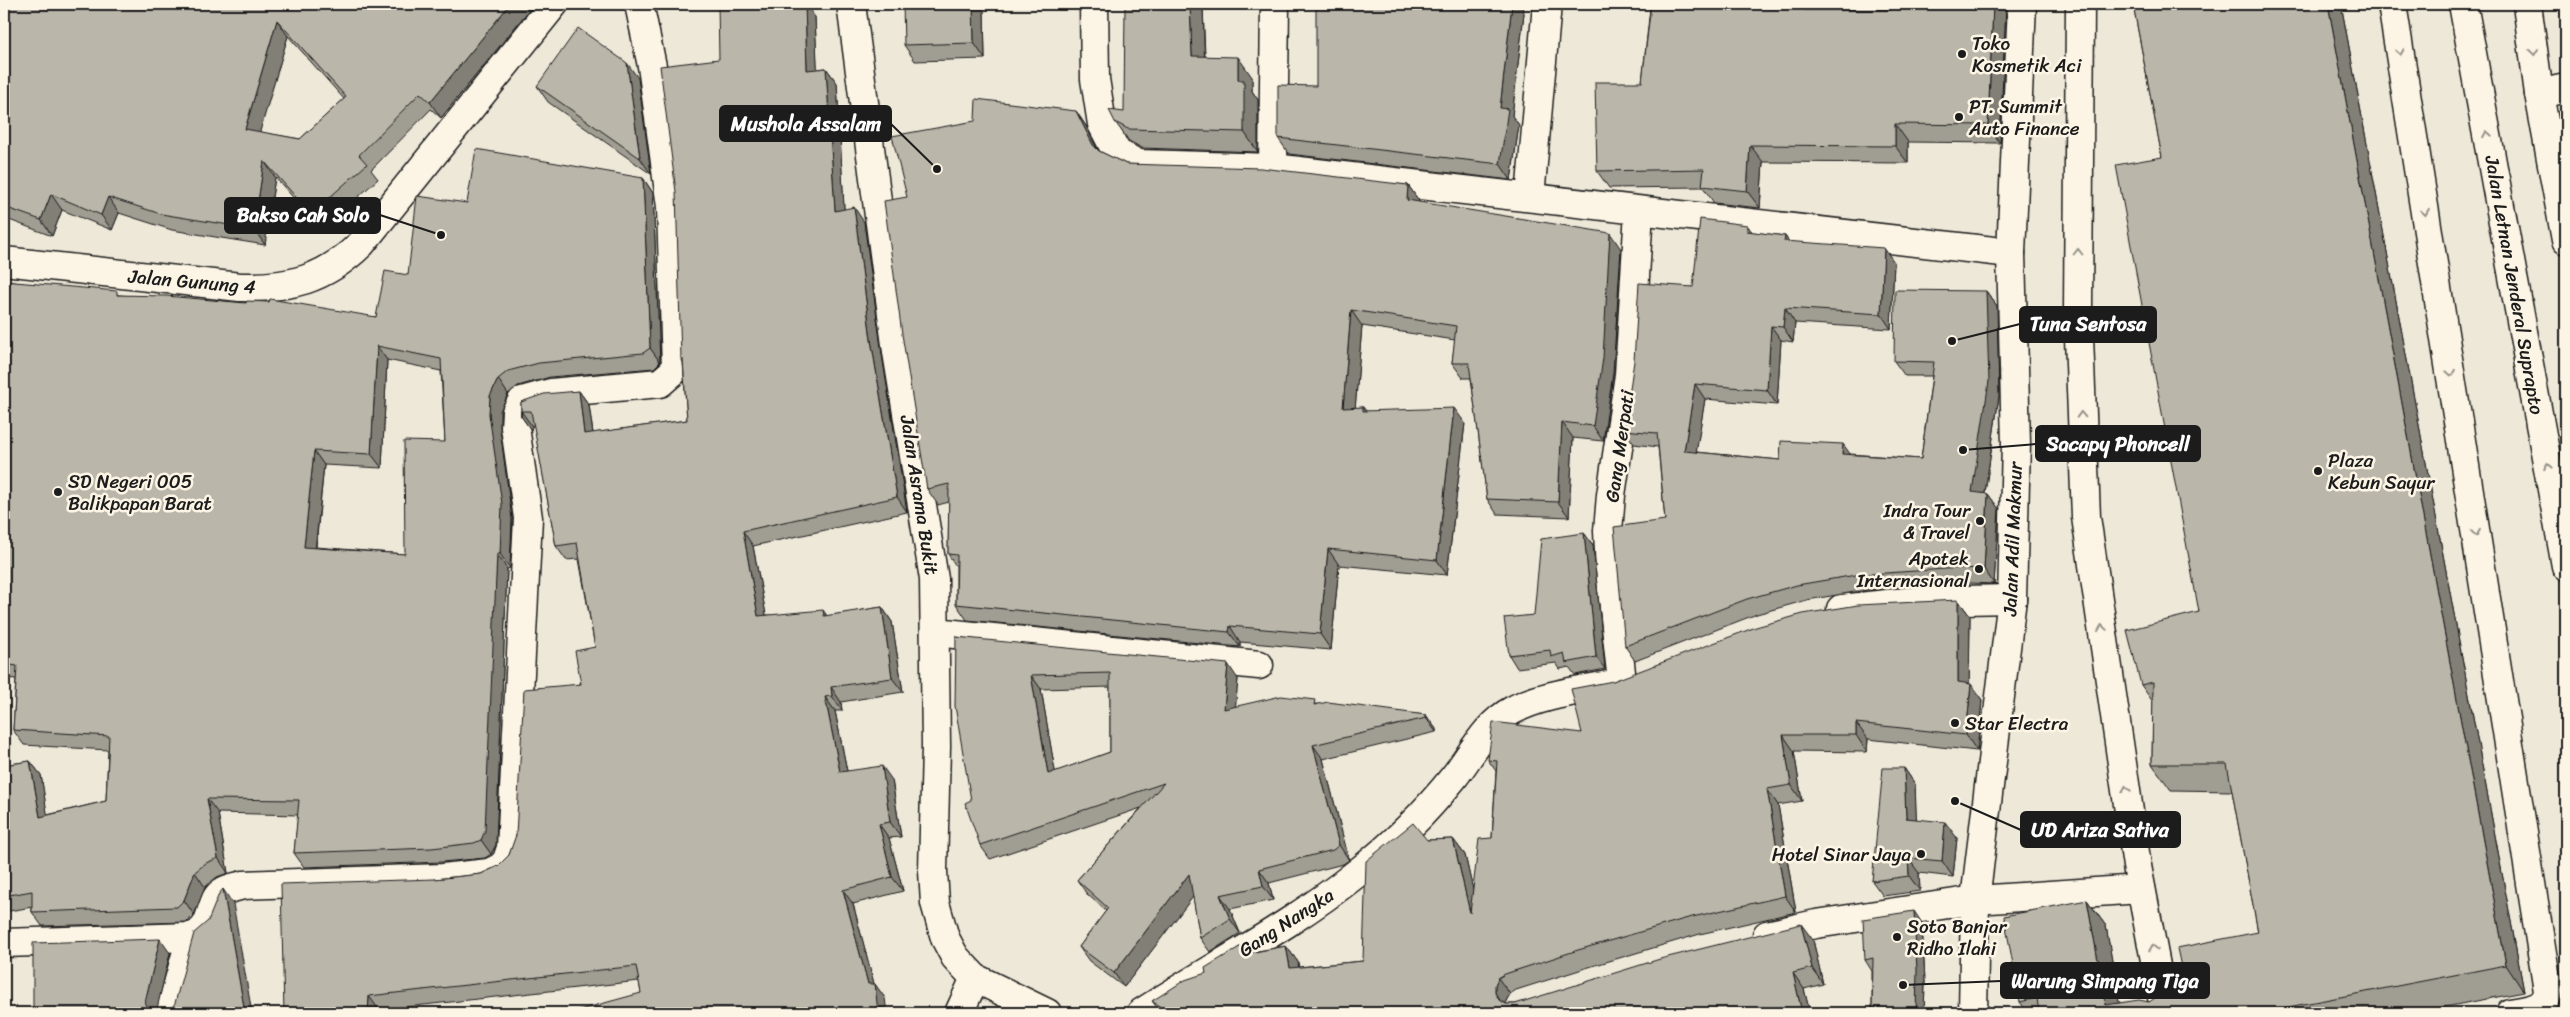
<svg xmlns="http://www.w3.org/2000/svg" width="2570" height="1017" font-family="Sriracha,sans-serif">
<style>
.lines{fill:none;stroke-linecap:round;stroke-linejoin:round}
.minor-casing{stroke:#1c1c1c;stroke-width:31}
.major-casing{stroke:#1c1c1c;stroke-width:31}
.minor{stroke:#fcf5e5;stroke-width:28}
.major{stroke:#fcf5e5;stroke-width:28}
.wall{fill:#a09d92;stroke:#1c1c1c;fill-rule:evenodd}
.shaded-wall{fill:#827f77;stroke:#1c1c1c}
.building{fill:#bab6aa;stroke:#1c1c1c;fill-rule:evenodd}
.oneway{stroke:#97938b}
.poi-dot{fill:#1c1c1c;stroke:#fcf5e5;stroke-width:2}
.labels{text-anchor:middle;stroke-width:5;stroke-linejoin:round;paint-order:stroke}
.poi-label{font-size:19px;fill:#1c1c1c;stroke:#fcf5e5;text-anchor:start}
.street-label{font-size:19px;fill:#1c1c1c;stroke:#fcf5e5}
.leader{fill:none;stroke:#1c1c1c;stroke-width:2}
.callout-dot{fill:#1c1c1c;stroke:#fcf5e5;stroke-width:2}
.callout{fill:#1c1c1c;stroke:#1c1c1c;stroke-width:2}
.callout-label{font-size:20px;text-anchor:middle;font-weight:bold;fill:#fff}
</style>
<rect width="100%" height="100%" fill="#eee8d9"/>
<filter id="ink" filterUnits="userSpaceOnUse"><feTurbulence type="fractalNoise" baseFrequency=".02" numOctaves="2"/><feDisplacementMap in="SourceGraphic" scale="10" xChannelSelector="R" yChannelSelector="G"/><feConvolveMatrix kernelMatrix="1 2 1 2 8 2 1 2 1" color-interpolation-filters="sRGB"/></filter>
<g filter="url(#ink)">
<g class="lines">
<g class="minor-casing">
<g id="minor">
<path d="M 851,4 L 897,352 L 934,579 L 936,747 L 933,871 L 935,903 L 945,938 L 955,957 L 975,978 L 1047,1013"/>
<path d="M 1094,4 L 1095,79 L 1102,124 L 1117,153 L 1138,164 L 1273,168 L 2011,253"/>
<path d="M 2080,4 L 2078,312 L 2086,517 L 2137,866 L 2165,1013"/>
<path d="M 2392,4 L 2548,991 C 2547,1010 2525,1010 2510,1013"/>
<path d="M 2539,94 L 2566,88"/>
<path d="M 1273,168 L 1275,4"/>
<path d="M 1530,197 L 1547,4"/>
<path d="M 4,261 L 240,287 C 290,288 324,280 361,244 L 554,4"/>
<path d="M 1841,609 L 1915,601 L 2012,599"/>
<path d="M 935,632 L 1259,665"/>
<path d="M 1622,682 L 1610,571 L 1608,531 L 1611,495 L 1629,375 L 1639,211"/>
<path d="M 1767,935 L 1816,924 L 1975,900 L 2141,889"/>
<path d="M 4,943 L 191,937 C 217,928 206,901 224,891 C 229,888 237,887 243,885 L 443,878 L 489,873 L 501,867 L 507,860 L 511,848 L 528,518 L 515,427 L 516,412 L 522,401 L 551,393 L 660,383 L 676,369 L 671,207 L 652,66 L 639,4"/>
<path d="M 170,1013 L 191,937"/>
<path d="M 959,1013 L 975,978"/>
<path d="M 1141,1013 C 1213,966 1290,927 1357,873 C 1393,845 1425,813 1454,777 C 1473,753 1485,725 1513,710 C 1541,695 1578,691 1608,685"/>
<path d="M 1973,1013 L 1975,900 L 2012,599 L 2016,444 L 2011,253 L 2022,4"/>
</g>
</g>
<g class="major-casing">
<g id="major">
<path d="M 2463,4 L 2566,566"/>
<path d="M 2527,4 L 2539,94 L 2566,240"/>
</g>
</g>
<use href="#minor" class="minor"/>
<use href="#major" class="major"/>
</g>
<g class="wall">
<path d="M 4,4 L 534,4 L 441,118 L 431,109 L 371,170 L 378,179 L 322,230 L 275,177 L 265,245 L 172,230 L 119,213 L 112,230 L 62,210 L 52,236 L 4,218 ZM 288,36 L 344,99 L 300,139 L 259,132 Z"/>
<path d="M 1597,4 L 1817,4 L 1817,10 L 1891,10 L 2006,4 L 2000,143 L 1908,142 L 1908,163 L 1763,162 L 1760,208 L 1714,203 L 1703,187 L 1609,188 L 1597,171 L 1642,82 L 1650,8 L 1598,5 Z"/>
<path d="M 2133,4 L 2341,4 L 2524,992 L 2413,1013 L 2028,1013 L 2020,1002 L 2087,900 L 2106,926 L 2119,1003 L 2149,1002 L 2186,991 L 2258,932 L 2232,791 L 2171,790 L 2152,764 L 2153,702 L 2141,685 L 2199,612 L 2162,157 Z"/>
<path d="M 1203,6 L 1205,56 L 1252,77 L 1252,91 L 1258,100 L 1258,152 L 1142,148 L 1129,141 L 1115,122 L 1124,112 Z"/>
<path d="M 984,11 L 985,59 L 915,61 L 904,45 Z"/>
<path d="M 1524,13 L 1512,116 L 1519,125 L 1511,180 L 1289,154 L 1278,138 Z"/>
<path d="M 815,17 L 817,69 L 826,68 L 837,83 L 844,209 L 864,222 L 882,355 L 907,512 L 753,546 L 766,615 L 827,616 L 882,607 L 892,622 L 903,692 L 841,702 L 842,711 L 835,711 L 847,771 L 892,780 L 901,837 L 889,838 L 903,891 L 853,904 L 874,984 L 885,998 L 641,993 L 639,981 L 379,1010 L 284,1013 L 435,879 L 481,874 L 498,866 L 509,855 L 595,647 L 579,559 L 566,560 L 556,546 L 534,425 L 532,426 L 531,430 L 521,416 L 521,402 L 579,391 L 589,405 L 593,433 L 687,420 L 683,362 L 681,359 L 719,59 Z"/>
<path d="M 638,78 L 651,174 L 548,102 L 537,86 Z"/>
<path d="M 1076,111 L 1086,126 L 1099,151 L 1126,164 L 1408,185 L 1419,201 L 1419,202 L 1621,249 L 1613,373 L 1603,441 L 1573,438 L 1569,517 L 1497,514 L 1487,499 L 1471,378 L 1463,378 L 1452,363 L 1455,340 L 1362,326 L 1355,408 L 1363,407 L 1366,411 L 1465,423 L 1447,575 L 1339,565 L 1331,650 L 1240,642 L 1240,647 L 967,620 L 956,604 L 956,566 L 948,554 L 949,502 L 938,505 L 927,489 L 907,197 Z"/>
<path d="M 643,178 L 653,193 L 660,362 L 654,368 L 550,377 L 518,386 L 508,394 L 500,411 L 500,429 L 512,519 L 510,568 L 507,569 L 496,845 L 491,854 L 485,858 L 442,862 L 304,867 L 294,853 L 298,815 L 218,813 L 228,873 L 217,877 L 205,887 L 194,915 L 187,922 L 42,926 L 32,912 L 32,907 L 4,912 L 4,765 L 30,761 L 41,775 L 47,815 L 106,801 L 108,750 L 24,745 L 13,730 L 16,679 L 4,678 L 4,281 L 119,295 L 376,317 L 408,275 L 467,203 ZM 387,360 L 441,371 L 445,442 L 405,554 L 316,547 L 324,465 L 382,468 Z"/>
<path d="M 1747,225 L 1752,232 L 1785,236 L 1789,242 L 1894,262 L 1891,329 L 1795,323 L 1793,342 L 1781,340 L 1777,405 L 1705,399 L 1696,452 L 1780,460 L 1850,454 L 1921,459 L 1932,376 L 1905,376 L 1894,361 L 1986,291 L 1997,306 L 1999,396 L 1985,493 L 1988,494 L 1999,509 L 1994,584 L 1970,583 L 1867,590 L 1807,600 L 1757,614 L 1635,661 L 1625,646 L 1665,520 L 1658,447 L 1634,444 L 1624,430 L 1693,287 Z"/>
<path d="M 1584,533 L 1593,545 L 1605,669 L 1575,675 L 1569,667 L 1560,669 L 1556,663 L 1517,668 L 1509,655 Z"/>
<path d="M 1958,600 L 1970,616 L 1969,683 L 1982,700 L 1977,751 L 1868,739 L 1867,752 L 1794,751 L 1802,801 L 1778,805 L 1796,912 L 1700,934 L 1589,967 L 1516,990 L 1510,994 L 1506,1001 L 1506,1004 L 1515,1004 L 1813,940 L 1823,984 L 1804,989 L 1810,1013 L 1161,1013 L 1152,1001 L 1206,973 L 1241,946 L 1246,953 L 1286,946 L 1298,962 L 1298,967 L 1363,961 L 1427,840 L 1453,839 L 1465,855 L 1473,891 L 1492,838 L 1496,771 L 1488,760 L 1582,733 L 1613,681 Z"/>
<path d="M 956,637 L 1238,679 L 1235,707 L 1318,704 L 1426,715 L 1436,729 L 1436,732 L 1323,759 L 1349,860 L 1343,864 L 1269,883 L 1273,900 L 1230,909 L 1240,933 L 1210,952 L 1200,938 L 1193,896 L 1124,987 L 1089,961 L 1079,947 L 1106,911 L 1087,894 L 1077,880 L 1141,808 L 990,859 L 980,845 ZM 1110,687 L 1110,752 L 1055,772 L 1041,689 Z"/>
<path d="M 1904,768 L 1915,784 L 1916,819 L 1957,838 L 1953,877 L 1919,873 L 1920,891 L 1883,896 L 1872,881 Z"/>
<path d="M 1922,923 L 1925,982 L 1924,1013 L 1872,1013 L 1872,971 L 1865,960 Z"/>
</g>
<g class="shaded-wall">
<path d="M 510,4 L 534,4 L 441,118 L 430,102 Z"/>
<path d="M 805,4 L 815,17 L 818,85 L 807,70 Z"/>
<path d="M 973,4 L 979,4 L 984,11 L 985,59 L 974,43 Z"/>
<path d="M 1190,4 L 1201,4 L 1203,6 L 1205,75 L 1192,56 Z"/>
<path d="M 1512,4 L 1523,4 L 1524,13 L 1512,116 L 1519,125 L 1511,180 L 1500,164 L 1500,108 Z"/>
<path d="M 1804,4 L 1817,4 L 1816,28 L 1804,10 Z"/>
<path d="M 1993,4 L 2006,4 L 2000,143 L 1988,125 Z"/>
<path d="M 2328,4 L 2341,4 L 2524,992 L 2506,965 Z"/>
<path d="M 277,20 L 288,36 L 256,145 L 245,129 Z"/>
<path d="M 1238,57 L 1252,77 L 1252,91 L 1258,100 L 1258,152 L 1244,132 L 1238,80 Z"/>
<path d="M 627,63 L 638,78 L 651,174 L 640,158 Z"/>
<path d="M 826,68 L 837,83 L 845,225 L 835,211 Z"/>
<path d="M 1076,111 L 1086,126 L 1103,161 L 1093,145 Z"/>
<path d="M 1895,124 L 1908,142 L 1908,163 L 1895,146 Z"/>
<path d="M 1750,145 L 1763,162 L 1760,208 L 1747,191 Z"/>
<path d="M 264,161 L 275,177 L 265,245 L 254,229 Z"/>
<path d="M 643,178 L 653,193 L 660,362 L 650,348 Z"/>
<path d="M 1408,185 L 1419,201 L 1418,216 L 1407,200 Z"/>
<path d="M 51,194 L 62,210 L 52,236 L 41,220 Z"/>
<path d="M 108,197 L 119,213 L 112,230 L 101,215 Z"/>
<path d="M 854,207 L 864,222 L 882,355 L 907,512 L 897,497 L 871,340 Z"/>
<path d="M 1747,225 L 1758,240 L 1747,231 Z"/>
<path d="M 1610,233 L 1621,249 L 1613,373 L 1603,441 L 1593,426 Z"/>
<path d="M 1785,236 L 1795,251 L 1784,241 Z"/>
<path d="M 1884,248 L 1894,262 L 1891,329 L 1881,314 Z"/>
<path d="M 1986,291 L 1997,306 L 1999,396 L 1983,506 L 1972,492 Z"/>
<path d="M 1785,308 L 1795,323 L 1793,342 L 1783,327 Z"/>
<path d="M 1351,310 L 1362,326 L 1354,423 L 1343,408 Z"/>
<path d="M 1771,326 L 1781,340 L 1777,405 L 1767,390 Z"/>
<path d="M 377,346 L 387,360 L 382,468 L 371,454 Z"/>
<path d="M 498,379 L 508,394 L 500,411 L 500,429 L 512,519 L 510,568 L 500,554 L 489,414 L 490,396 Z"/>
<path d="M 1695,384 L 1705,399 L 1694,466 L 1684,451 Z"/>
<path d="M 579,391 L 589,405 L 595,449 L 584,434 Z"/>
<path d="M 1454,408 L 1465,423 L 1447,575 L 1437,560 Z"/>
<path d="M 521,411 L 532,426 L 531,430 L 521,416 Z"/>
<path d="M 1562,422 L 1573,438 L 1569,517 L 1558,502 Z"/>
<path d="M 1843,444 L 1853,458 L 1842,454 Z"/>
<path d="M 314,451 L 324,465 L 314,561 L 304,547 Z"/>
<path d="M 1988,494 L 1999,509 L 1994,584 L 1984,569 Z"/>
<path d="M 743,531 L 753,546 L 769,630 L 758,616 Z"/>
<path d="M 1584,533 L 1593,545 L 1605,669 L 1596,657 Z"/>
<path d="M 1328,549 L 1339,565 L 1331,650 L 1320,634 Z"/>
<path d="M 497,554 L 507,569 L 496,845 L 491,854 L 481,840 Z"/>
<path d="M 1958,600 L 1970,616 L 1969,698 L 1958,682 Z"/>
<path d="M 882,607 L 892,622 L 903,692 L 892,678 Z"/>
<path d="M 823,610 L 833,624 L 824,616 Z"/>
<path d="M 1230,626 L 1240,642 L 1240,647 L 1229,632 Z"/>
<path d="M 1228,664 L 1238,679 L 1234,724 L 1224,709 Z"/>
<path d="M 1031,675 L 1041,689 L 1058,788 L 1048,774 Z"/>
<path d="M 1971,684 L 1982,700 L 1977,751 L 1966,735 Z"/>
<path d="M 831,687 L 841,702 L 842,711 L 832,696 Z"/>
<path d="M 825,697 L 835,711 L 850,786 L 840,772 Z"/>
<path d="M 1426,715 L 1436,729 L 1436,732 L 1426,718 Z"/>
<path d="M 1856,723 L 1868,739 L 1867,752 L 1856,735 Z"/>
<path d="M 1783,735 L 1794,751 L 1802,801 L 1791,785 Z"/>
<path d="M 1313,745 L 1323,759 L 1349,860 L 1339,845 Z"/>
<path d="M 30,761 L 41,775 L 50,831 L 40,817 Z"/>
<path d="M 882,766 L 892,780 L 901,837 L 890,822 Z"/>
<path d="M 1904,768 L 1915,784 L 1917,834 L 1906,818 Z"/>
<path d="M 1767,789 L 1778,805 L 1796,912 L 1785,896 Z"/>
<path d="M 207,799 L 218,813 L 228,873 L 218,858 Z"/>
<path d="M 1945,822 L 1957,838 L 1953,877 L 1942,861 Z"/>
<path d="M 879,824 L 889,838 L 903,891 L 892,877 Z"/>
<path d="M 1453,839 L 1465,855 L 1482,929 L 1470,913 Z"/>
<path d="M 1908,858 L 1919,873 L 1920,891 L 1909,876 Z"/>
<path d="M 1259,869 L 1269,883 L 1273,900 L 1263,886 Z"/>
<path d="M 195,872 L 205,887 L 194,915 L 184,900 Z"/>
<path d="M 1189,874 L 1199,889 L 1124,987 L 1114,973 Z"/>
<path d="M 223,889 L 233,904 L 252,1013 L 245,1013 Z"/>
<path d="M 843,890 L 853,904 L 876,991 L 875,984 L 885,998 L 887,1013 L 878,1013 L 868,984 Z"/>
<path d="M 1220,895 L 1230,909 L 1240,933 L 1230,919 Z"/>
<path d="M 2087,900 L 2106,926 L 2121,1013 L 2106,1005 Z"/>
<path d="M 1914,911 L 1922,923 L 1925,982 L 1924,1013 L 1916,1013 Z"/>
<path d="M 1801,924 L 1813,940 L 1823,984 L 1812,968 Z"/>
<path d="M 160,939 L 170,953 L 156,1013 L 148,1009 L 145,1002 Z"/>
<path d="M 1286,946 L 1298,962 L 1301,984 L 1290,968 Z"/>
<path d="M 1793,973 L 1804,989 L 1810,1013 L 1802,1013 Z"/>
<path d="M 1498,978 L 1510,994 L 1506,1001 L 1506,1009 L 1495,993 L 1495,985 Z"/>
<path d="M 369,996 L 379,1010 L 379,1013 L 368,1013 Z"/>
</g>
<g class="building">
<path d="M 4,4 L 510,4 L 430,102 L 420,93 L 359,155 L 367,164 L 311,214 L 264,161 L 254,229 L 161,214 L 108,197 L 101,215 L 51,194 L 41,220 L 4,207 ZM 277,20 L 346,97 L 300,139 L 245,129 Z"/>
<path d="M 718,4 L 805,4 L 807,70 L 826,68 L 835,211 L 854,207 L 871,340 L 897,497 L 743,531 L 758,616 L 823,610 L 824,616 L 882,607 L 892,678 L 831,687 L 832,696 L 825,697 L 840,772 L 882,766 L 890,822 L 879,824 L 892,877 L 843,890 L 868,984 L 875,984 L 878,1013 L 568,1013 L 641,993 L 636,966 L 369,996 L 368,1013 L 284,1013 L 281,884 L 435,879 L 481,874 L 498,866 L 509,855 L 516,835 L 524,689 L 581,684 L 575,651 L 595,647 L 577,543 L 556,546 L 531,411 L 521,411 L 521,416 L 521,402 L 544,394 L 579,391 L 584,434 L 687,420 L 683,359 L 681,359 L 676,192 L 660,66 L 719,59 Z"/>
<path d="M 903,4 L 973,4 L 974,43 L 904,45 Z"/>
<path d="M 1125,4 L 1190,4 L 1192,56 L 1238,57 L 1238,80 L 1244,80 L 1244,132 L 1128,129 L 1115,122 L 1109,110 L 1124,112 Z"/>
<path d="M 1316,4 L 1512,4 L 1500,108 L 1508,109 L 1500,164 L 1278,138 L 1278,85 L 1316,86 Z"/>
<path d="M 1651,4 L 1804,4 L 1804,10 L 1891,10 L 1891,4 L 1993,4 L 1988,125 L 1895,124 L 1895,146 L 1750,145 L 1747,191 L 1702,186 L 1704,169 L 1597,171 L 1595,82 L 1642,82 Z"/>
<path d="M 2133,4 L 2328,4 L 2506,965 L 2257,1013 L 2039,1013 L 2037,998 L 2020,1002 L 2004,916 L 2087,900 L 2106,1005 L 2139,1000 L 2149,1002 L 2158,996 L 2186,991 L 2177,948 L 2258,932 L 2227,764 L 2152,764 L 2153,682 L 2141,685 L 2127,630 L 2199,612 L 2116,165 L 2162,157 Z"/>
<path d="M 578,28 L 627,63 L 640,158 L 537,86 Z"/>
<path d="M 976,99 L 1076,111 L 1093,145 L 1099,151 L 1126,164 L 1261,168 L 1408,185 L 1407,200 L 1610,233 L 1603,358 L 1593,426 L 1562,422 L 1558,502 L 1487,499 L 1469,363 L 1452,363 L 1456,326 L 1351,310 L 1343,408 L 1363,407 L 1363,411 L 1454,408 L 1437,560 L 1328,549 L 1320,634 L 1230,626 L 1229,632 L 956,604 L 957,555 L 948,554 L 949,484 L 927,489 L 902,334 L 884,201 L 907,197 L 892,136 L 975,121 Z"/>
<path d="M 476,149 L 643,178 L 650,348 L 643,353 L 539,363 L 508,371 L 498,379 L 490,396 L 489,414 L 502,504 L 500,554 L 497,554 L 485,831 L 481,840 L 474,843 L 432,848 L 294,853 L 299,800 L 207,799 L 218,858 L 206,863 L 195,872 L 184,900 L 177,907 L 32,912 L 32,891 L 4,896 L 4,765 L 30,761 L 40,817 L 106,801 L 109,736 L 13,730 L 17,666 L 4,664 L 4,281 L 117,291 L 117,295 L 166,296 L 246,303 L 247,301 L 269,302 L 270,299 L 376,317 L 385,271 L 408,275 L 417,196 L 467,203 ZM 377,346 L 441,359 L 445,442 L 404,441 L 405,554 L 304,547 L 314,451 L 371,454 Z"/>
<path d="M 1700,219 L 1747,225 L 1747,231 L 1785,236 L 1784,241 L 1884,248 L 1881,314 L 1785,308 L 1783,327 L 1771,326 L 1767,390 L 1695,384 L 1684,451 L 1780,460 L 1781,441 L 1843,444 L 1842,454 L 1921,459 L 1934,362 L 1894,361 L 1895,290 L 1986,291 L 1989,381 L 1972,492 L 1988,494 L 1984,569 L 1960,568 L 1856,575 L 1797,585 L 1747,599 L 1625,646 L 1614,527 L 1665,520 L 1657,433 L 1624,430 L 1634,361 L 1639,283 L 1693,287 Z"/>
<path d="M 1584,533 L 1596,657 L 1566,663 L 1564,653 L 1551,657 L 1550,650 L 1509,655 L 1504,618 L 1534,615 L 1541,539 Z"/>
<path d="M 1958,600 L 1958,682 L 1971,684 L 1966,735 L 1856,723 L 1856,735 L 1783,735 L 1791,785 L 1767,789 L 1785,896 L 1688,918 L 1578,950 L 1505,974 L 1498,978 L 1495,985 L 1495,993 L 1499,1000 L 1506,1004 L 1515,1004 L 1660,959 L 1801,924 L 1812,968 L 1793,973 L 1802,1013 L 1169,1013 L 1152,1001 L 1185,980 L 1206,973 L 1205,968 L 1241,946 L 1244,954 L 1286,946 L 1290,968 L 1363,961 L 1366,861 L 1413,823 L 1427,840 L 1453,839 L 1470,913 L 1479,839 L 1492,838 L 1497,761 L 1488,760 L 1493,722 L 1582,733 L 1571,689 L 1613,681 L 1756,627 L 1803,614 L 1858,605 Z"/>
<path d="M 956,637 L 1228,664 L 1224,709 L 1281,696 L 1315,700 L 1314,705 L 1328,702 L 1426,715 L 1426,718 L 1313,745 L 1339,845 L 1333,850 L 1259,869 L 1263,886 L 1220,895 L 1230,919 L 1200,938 L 1189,874 L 1114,973 L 1079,947 L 1108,908 L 1077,880 L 1164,783 L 980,845 L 965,803 L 971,800 L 955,706 ZM 1110,673 L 1110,752 L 1048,774 L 1031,675 Z"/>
<path d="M 1883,768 L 1904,768 L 1906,818 L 1945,822 L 1942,861 L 1908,858 L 1909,876 L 1872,881 Z"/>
<path d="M 223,889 L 245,1013 L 164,1013 L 171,1009 L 175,1003 L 194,933 L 208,921 L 219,894 Z"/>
<path d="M 1914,911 L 1917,971 L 1916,1013 L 1872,1013 L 1873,958 L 1865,960 L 1863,919 Z"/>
<path d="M 160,939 L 145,1002 L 148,1009 L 155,1013 L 33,1013 L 33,943 Z"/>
</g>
<defs><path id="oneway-chevron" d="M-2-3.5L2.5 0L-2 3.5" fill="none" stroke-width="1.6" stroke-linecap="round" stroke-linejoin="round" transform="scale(1.25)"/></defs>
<g class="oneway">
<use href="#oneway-chevron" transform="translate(2400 52) rotate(81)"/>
<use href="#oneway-chevron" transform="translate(2534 52) rotate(83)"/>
<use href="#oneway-chevron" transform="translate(2487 134) rotate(-100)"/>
<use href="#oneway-chevron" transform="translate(2425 212) rotate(81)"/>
<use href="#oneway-chevron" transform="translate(2078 252) rotate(-90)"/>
<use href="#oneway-chevron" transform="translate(2451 373) rotate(81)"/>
<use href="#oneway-chevron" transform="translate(2081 415) rotate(-92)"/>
<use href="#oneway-chevron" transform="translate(2548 466) rotate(-100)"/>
<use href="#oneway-chevron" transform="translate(2476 533) rotate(81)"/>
<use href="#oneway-chevron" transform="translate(2102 628) rotate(-98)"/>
<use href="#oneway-chevron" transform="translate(2126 789) rotate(-99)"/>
<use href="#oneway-chevron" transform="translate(2153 948) rotate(-101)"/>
</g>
</g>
<g class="poi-dot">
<circle cx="1962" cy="54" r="5"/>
<circle cx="1959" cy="117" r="5"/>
<circle cx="2318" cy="471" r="5"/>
<circle cx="58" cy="492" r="5"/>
<circle cx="1980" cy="521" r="5"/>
<circle cx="1979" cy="569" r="5"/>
<circle cx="1955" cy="723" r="5"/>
<circle cx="1921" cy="854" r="5"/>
<circle cx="1897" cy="937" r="5"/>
</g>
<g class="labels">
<g class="poi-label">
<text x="1972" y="50">Toko<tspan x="1972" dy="22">Kosmetik Aci</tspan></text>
<text x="1969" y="113">PT. Summit<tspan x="1969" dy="22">Auto Finance</tspan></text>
<text x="2328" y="467">Plaza<tspan x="2328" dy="22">Kebun Sayur</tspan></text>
<text x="68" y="488">SD Negeri 005<tspan x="68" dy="22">Balikpapan Barat</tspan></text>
<text x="1970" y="517" text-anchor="end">Indra Tour<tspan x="1970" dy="22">&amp; Travel</tspan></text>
<text x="1969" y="565" text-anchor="end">Apotek<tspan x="1969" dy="22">Internasional</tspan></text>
<text x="1965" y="730">Star Electra</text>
<text x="1911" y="861" text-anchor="end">Hotel Sinar Jaya</text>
<text x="1907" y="933">Soto Banjar<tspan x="1907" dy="22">Ridho Ilahi</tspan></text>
</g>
<g class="street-label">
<text transform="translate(192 281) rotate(5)" y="7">Jalan Gunung 4</text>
<text transform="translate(2515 285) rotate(80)" y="7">Jalan Letnan Jenderal Suprapto</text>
<text transform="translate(1619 446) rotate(-82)" y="7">Gang Merpati</text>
<text transform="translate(920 495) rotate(81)" y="7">Jalan Asrama Bukit</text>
<text transform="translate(2012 539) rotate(-88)" y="7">Jalan Adil Makmur</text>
<text transform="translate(1286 922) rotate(-33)" y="7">Gang Nangka</text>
</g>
</g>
<path class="leader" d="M937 169L891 124M441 235L380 215M1952 341L2020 324M1963 450L2036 444M1955 801L2021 830M1903 985L2001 981"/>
<g class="callout-dot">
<circle cx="937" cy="169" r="5"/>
<circle cx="441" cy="235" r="5"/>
<circle cx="1952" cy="341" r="5"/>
<circle cx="1963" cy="450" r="5"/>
<circle cx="1955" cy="801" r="5"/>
<circle cx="1903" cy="985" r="5"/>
</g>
<g class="callout">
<rect x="720" y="106" width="171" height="35" rx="5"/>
<rect x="225" y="198" width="155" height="35" rx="5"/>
<rect x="2020" y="307" width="136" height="35" rx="5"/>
<rect x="2036" y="426" width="164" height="35" rx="5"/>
<rect x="2021" y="812" width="159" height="35" rx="5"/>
<rect x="2001" y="963" width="208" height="35" rx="5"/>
</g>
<g class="callout-label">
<text x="806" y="131">Mushola Assalam</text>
<text x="303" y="222">Bakso Cah Solo</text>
<text x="2088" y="331">Tuna Sentosa</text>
<text x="2118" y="451">Sacapy Phoncell</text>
<text x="2100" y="837">UD Ariza Sativa</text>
<text x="2105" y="988">Warung Simpang Tiga</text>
</g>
<rect width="2570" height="1017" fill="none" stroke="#fcf5e5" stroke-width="20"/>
<rect x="10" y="10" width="2550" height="997" fill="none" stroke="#1c1c1c" stroke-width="2" filter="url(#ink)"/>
</svg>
